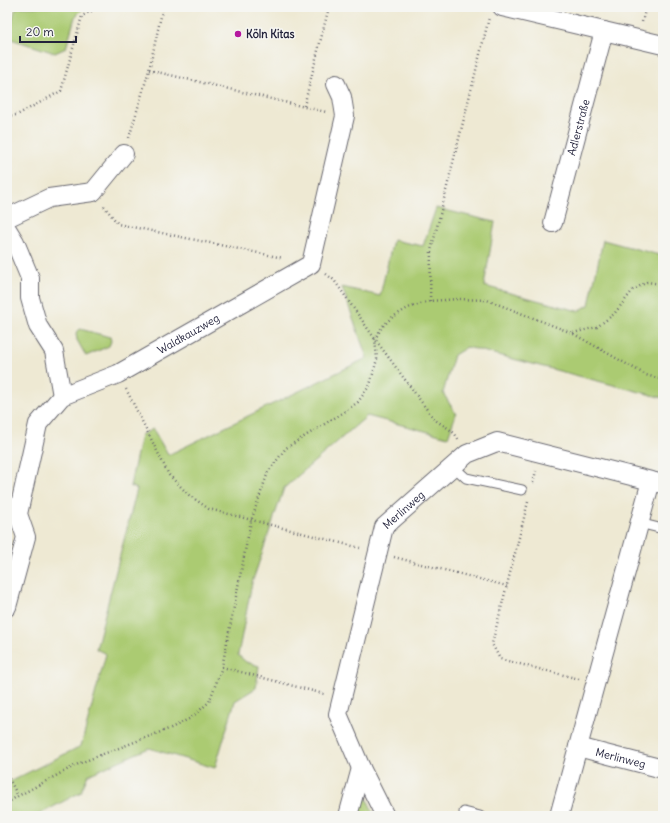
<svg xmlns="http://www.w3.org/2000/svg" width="670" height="823" font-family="Delius,sans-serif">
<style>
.green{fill:#abcb72;stroke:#667656}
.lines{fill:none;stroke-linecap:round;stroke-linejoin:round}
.lane-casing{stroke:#696870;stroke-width:11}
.street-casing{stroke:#696870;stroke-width:20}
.path{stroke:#696870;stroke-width:2.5;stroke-dasharray:1 3;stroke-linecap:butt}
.lane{stroke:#fff;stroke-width:9}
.street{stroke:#fff;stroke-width:18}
.poi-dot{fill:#b5179e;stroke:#f6f6f2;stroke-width:1.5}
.labels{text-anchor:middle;stroke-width:3;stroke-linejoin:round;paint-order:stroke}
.poi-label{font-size:11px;font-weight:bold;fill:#22223b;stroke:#f6f6f2;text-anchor:start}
.street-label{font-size:11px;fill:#22223b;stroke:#f6f6f2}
</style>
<rect width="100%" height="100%" fill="#f6f6f2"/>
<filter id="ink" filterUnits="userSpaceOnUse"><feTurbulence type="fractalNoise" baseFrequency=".025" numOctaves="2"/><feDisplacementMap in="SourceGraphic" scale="8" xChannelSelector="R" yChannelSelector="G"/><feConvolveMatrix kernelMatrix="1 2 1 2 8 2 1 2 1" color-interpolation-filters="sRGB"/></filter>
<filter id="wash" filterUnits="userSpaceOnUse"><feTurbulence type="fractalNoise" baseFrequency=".012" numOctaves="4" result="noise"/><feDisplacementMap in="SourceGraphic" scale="16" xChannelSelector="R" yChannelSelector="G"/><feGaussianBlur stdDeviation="0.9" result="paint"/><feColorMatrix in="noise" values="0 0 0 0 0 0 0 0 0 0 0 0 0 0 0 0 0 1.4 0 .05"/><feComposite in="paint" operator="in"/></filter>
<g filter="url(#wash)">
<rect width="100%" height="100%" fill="#eee9d3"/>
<g class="green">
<path d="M 19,7 L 85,7 L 75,17 L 66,48 L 55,53 L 8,38 L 15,10 Z"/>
<path d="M 436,208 L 495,222 L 484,286 L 578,311 L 589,305 L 603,240 L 663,256 L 663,398 L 467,347 L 454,355 L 443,393 L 456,414 L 448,437 L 367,416 L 284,488 L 252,583 L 238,655 L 246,662 L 259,666 L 256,688 L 235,701 L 215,768 L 149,748 L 88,775 L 81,792 L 38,815 L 7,816 L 7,783 L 81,746 L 106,654 L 96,649 L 137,489 L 130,486 L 141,435 L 153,429 L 168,455 L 367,358 L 342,287 L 380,296 L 393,240 L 423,246 Z"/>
<path d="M 80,329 L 110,337 L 111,341 L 109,346 L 86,356 L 77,340 L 76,333 Z"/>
<path d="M 364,795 L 366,797 L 375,816 L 357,816 Z"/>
</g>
</g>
<g filter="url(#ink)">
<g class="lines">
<g class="lane-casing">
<g id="lane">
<path d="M 453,466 L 466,478 L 522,490"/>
<path d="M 639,523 L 663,529"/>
<path d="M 464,812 L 480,816"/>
</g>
</g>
<g class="street-casing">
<g id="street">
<path d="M 502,7 L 663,45"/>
<path d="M 7,218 L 49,198 L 93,192 L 124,154"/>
<path id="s1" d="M 553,223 L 604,31"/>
<path d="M 7,229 L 15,242 L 30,278 L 30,298 L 38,326 L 54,351 L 62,396"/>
<path id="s2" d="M 7,607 L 26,537 L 18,514 L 38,424 L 62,396 L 118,374 L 311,264 L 345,116 L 342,97 L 336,84"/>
<path id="s3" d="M 578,747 L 663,769"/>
<path d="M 348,816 L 361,768"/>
<path id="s4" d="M 385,816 L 361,768 L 338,714 L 384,527 L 467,454 L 497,442 L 663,484"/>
<path d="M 559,816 L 651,481"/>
</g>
</g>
<g class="path">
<path d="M 7,11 L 8,7"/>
<path d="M 642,22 L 646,7"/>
<path d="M 149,70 L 326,112"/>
<path d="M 304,106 L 329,7"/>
<path d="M 7,116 L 17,115 L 61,91 L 82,16 L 99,7"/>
<path d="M 129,138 L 149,70 L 163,7"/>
<path d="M 104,206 L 118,224 L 283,258"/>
<path d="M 326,274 L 334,280 L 375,339 L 434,419 C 443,426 453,429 458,439"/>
<path d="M 430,301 L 431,251 L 489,18"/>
<path d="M 573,333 L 597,327 L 614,314 L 633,290 L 647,282 L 661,284 L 663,288"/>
<path d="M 126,389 L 169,475 L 189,495 L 209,509 L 360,548"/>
<path d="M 533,483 L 536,471"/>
<path d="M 528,502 L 492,644 L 500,659 L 579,679"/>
<path d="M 394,557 L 507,586"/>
<path d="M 222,667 L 324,694"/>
<path d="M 7,775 L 18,796"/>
<path d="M 7,803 L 18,796 L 80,763 L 171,728 L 191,718 L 209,702 L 222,667 L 251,521 L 268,472 L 286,448 L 344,412 L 358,402 L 370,385 L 377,359 L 375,339 L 382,327 L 391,318 L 408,308 L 430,301 L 458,299 L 487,300 L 572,333 L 646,375 L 663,380"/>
</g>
<use href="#lane" class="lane"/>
<use href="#street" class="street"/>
</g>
</g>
<circle class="poi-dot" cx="238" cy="34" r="4"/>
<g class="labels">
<g class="poi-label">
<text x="246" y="38">Köln Kitas</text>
</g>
<g class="street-label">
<text dy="4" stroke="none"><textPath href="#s1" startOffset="99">Adlerstraße</textPath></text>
<text dy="4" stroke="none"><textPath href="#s2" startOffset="367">Waldkauzweg</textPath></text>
<text dy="4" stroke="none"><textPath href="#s4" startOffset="331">Merlinweg</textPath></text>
<text dy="4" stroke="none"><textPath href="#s3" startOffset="44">Merlinweg</textPath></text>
</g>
</g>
<rect width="670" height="823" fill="none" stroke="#f6f6f2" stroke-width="24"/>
<path d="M20 36v6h56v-6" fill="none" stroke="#22223b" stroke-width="2"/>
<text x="26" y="36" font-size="12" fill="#22223b" stroke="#f6f6f2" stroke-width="3" paint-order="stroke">20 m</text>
</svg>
